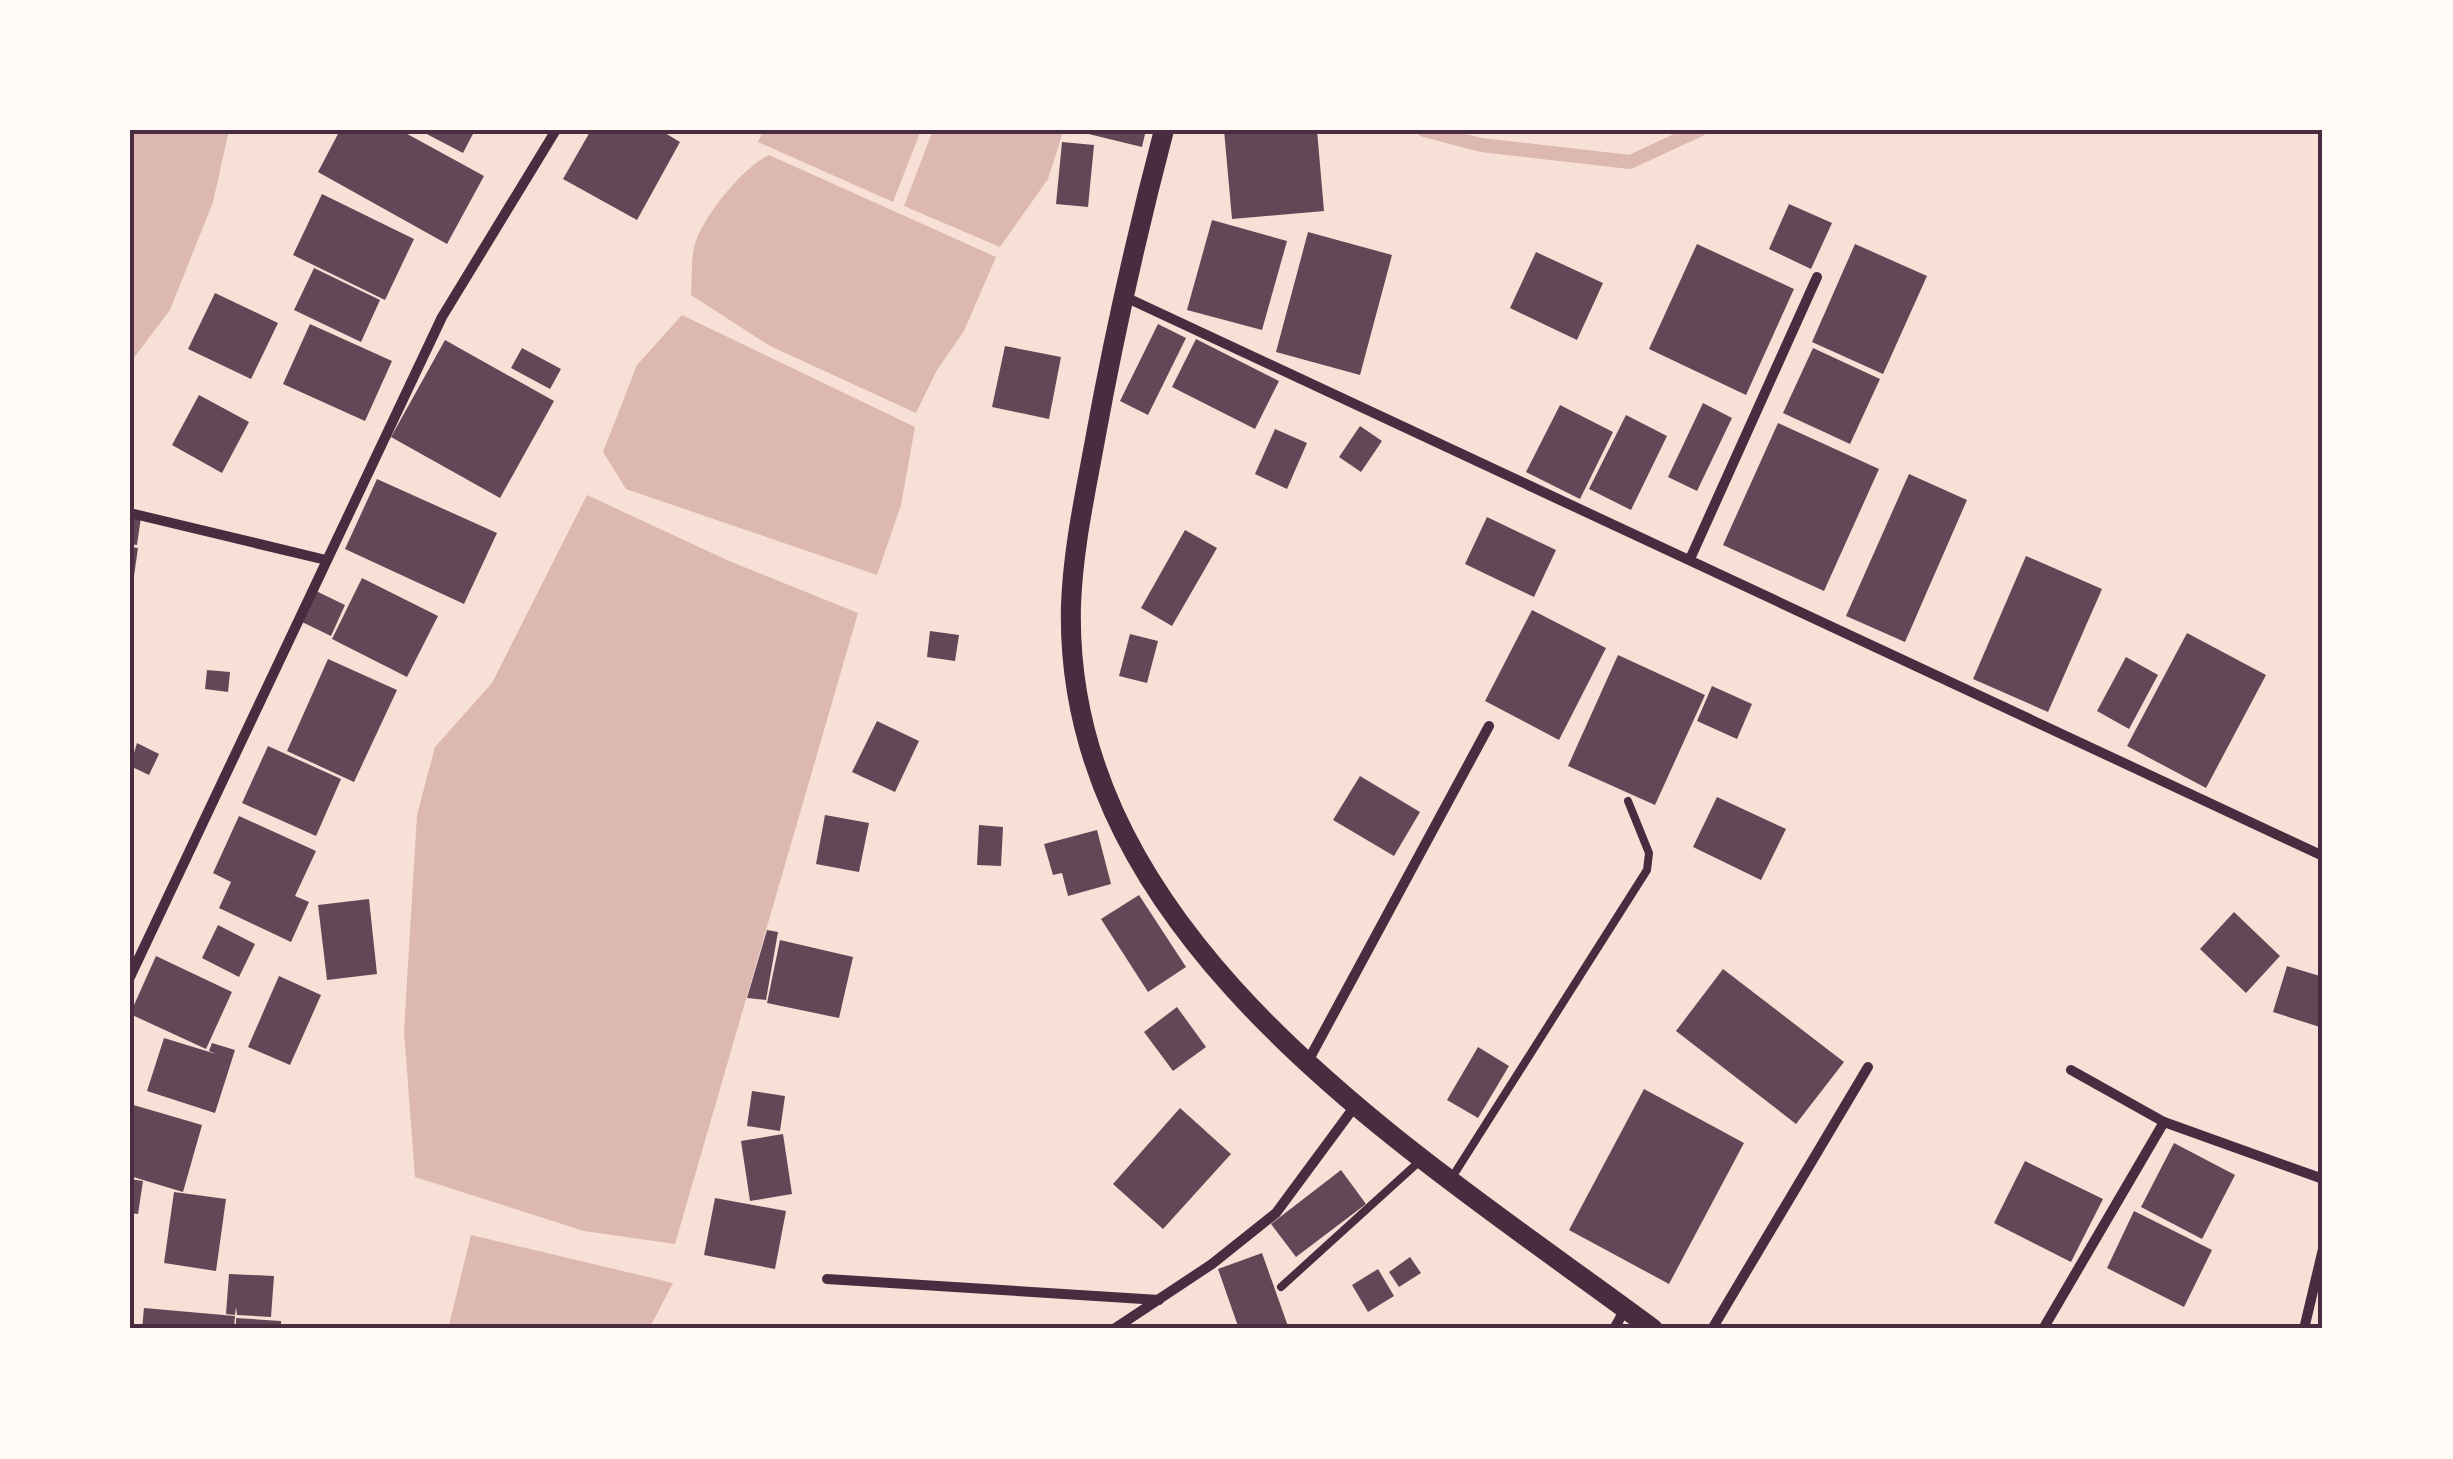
<svg xmlns="http://www.w3.org/2000/svg" width="2453" height="1459" font-family="Overpass,sans-serif">
<style>
.water{fill:#dcb8b0}
.lines{fill:none;stroke-linecap:round;stroke-linejoin:round}
.stream{stroke:#dcb8b0;stroke-width:14}
.building{fill:#644757}
.service{stroke:#4a2c40;stroke-width:8}
.minor{stroke:#4a2c40;stroke-width:10}
.secondary{stroke:#4a2c40;stroke-width:20}
.neatline{fill:none;stroke:#4a2c40;stroke-width:4}
</style>
<rect width="100%" height="100%" fill="#f7e1d7"/>
<g class="water">
<path d="M 130,130 L 229,130 L 213,202 L 170,310 L 130,363 Z"/>
<path d="M 763,130 L 921,130 L 893,202 L 758,142 Z"/>
<path d="M 933,130 L 1063,132 L 1048,179 L 1000,247 L 904,206 Z"/>
<path d="M 769,155 L 996,257 L 964,331 L 937,370 L 916,413 L 770,346 L 691,295 C 692,280 691,262 694,247 C 702,217 742,168 769,155 Z"/>
<path d="M 682,315 L 915,427 L 901,505 L 877,575 L 626,489 L 603,452 L 637,365 Z"/>
<path d="M 587,495 L 729,561 L 858,613 L 675,1244 L 584,1231 L 415,1177 L 404,1031 L 417,815 L 435,747 L 492,683 Z"/>
<path d="M 471,1235 L 673,1283 L 649,1329 L 448,1329 Z"/>
</g>
<g class="lines">
<path class="stream" d="M 1424,130 L 1481,145 L 1630,162 L 1699,130"/>
</g>
<g class="building">
<path d="M 340,130 L 400,130 L 484,176 L 447,244 L 318,172 Z"/>
<path d="M 419,130 L 475,130 L 463,153 Z"/>
<path d="M 591,130 L 660,130 L 680,142 L 637,220 L 563,179 Z"/>
<path d="M 1072,130 L 1146,130 L 1142,147 Z"/>
<path d="M 1224,130 L 1317,130 L 1324,211 L 1232,219 Z"/>
<path d="M 1062,142 L 1094,145 L 1088,207 L 1056,204 Z"/>
<path d="M 322,194 L 414,239 L 385,300 L 293,255 Z"/>
<path d="M 1789,204 L 1832,223 L 1811,269 L 1769,249 Z"/>
<path d="M 1212,220 L 1287,241 L 1262,330 L 1187,310 Z"/>
<path d="M 1308,232 L 1392,255 L 1360,375 L 1276,352 Z"/>
<path d="M 1697,244 L 1794,289 L 1746,395 L 1649,349 Z"/>
<path d="M 1855,244 L 1927,276 L 1883,374 L 1812,342 Z"/>
<path d="M 1536,252 L 1603,283 L 1577,340 L 1510,308 Z"/>
<path d="M 314,268 L 380,300 L 361,342 L 294,310 Z"/>
<path d="M 215,293 L 278,323 L 251,379 L 188,349 Z"/>
<path d="M 310,324 L 392,361 L 365,421 L 283,384 Z"/>
<path d="M 1158,324 L 1186,338 L 1148,415 L 1120,401 Z"/>
<path d="M 1196,339 L 1279,381 L 1255,429 L 1172,387 Z"/>
<path d="M 445,340 L 554,401 L 500,498 L 391,437 Z"/>
<path d="M 1005,346 L 1061,357 L 1049,419 L 992,407 Z"/>
<path d="M 522,348 L 561,369 L 550,389 L 511,368 Z"/>
<path d="M 1813,348 L 1880,379 L 1850,444 L 1783,413 Z"/>
<path d="M 199,395 L 249,422 L 222,473 L 172,445 Z"/>
<path d="M 1703,403 L 1732,418 L 1697,491 L 1668,477 Z"/>
<path d="M 1560,405 L 1613,432 L 1580,499 L 1526,472 Z"/>
<path d="M 1626,415 L 1667,436 L 1631,510 L 1589,489 Z"/>
<path d="M 1778,423 L 1879,469 L 1824,591 L 1723,545 Z"/>
<path d="M 1360,426 L 1382,441 L 1361,472 L 1339,457 Z"/>
<path d="M 1275,429 L 1307,443 L 1287,489 L 1255,474 Z"/>
<path d="M 1909,474 L 1967,500 L 1905,642 L 1846,616 Z"/>
<path d="M 377,479 L 497,533 L 464,604 L 345,549 Z"/>
<path d="M 130,515 L 141,517 L 137,545 L 130,544 Z"/>
<path d="M 1487,517 L 1556,550 L 1534,597 L 1465,564 Z"/>
<path d="M 1185,530 L 1217,548 L 1172,626 L 1141,608 Z"/>
<path d="M 130,547 L 138,548 L 132,590 L 130,589 Z"/>
<path d="M 2026,556 L 2102,589 L 2048,712 L 1973,679 Z"/>
<path d="M 362,578 L 438,616 L 407,677 L 332,639 Z"/>
<path d="M 314,590 L 345,605 L 331,636 L 300,621 Z"/>
<path d="M 1532,610 L 1606,648 L 1559,740 L 1485,701 Z"/>
<path d="M 930,631 L 959,635 L 955,661 L 927,657 Z"/>
<path d="M 2187,633 L 2266,675 L 2206,788 L 2127,746 Z"/>
<path d="M 1130,634 L 1158,641 L 1147,683 L 1119,676 Z"/>
<path d="M 1618,655 L 1705,695 L 1655,805 L 1568,766 Z"/>
<path d="M 2126,657 L 2158,675 L 2129,729 L 2097,711 Z"/>
<path d="M 328,659 L 397,690 L 354,782 L 287,751 Z"/>
<path d="M 207,670 L 230,672 L 228,692 L 205,689 Z"/>
<path d="M 1712,686 L 1752,704 L 1737,739 L 1697,721 Z"/>
<path d="M 877,721 L 919,741 L 895,792 L 852,772 Z"/>
<path d="M 137,743 L 159,754 L 149,775 L 130,766 Z"/>
<path d="M 268,746 L 341,779 L 316,836 L 242,803 Z"/>
<path d="M 1360,776 L 1420,812 L 1394,856 L 1333,820 Z"/>
<path d="M 1717,797 L 1786,829 L 1761,880 L 1693,847 Z"/>
<path d="M 825,815 L 869,823 L 859,872 L 816,864 Z"/>
<path d="M 239,816 L 316,851 L 295,896 L 309,902 L 291,942 L 219,908 L 231,882 L 213,873 Z"/>
<path d="M 979,825 L 1003,827 L 1001,866 L 977,865 Z"/>
<path d="M 1097,830 L 1111,884 L 1068,896 L 1062,873 L 1053,875 L 1044,844 Z"/>
<path d="M 1139,895 L 1186,967 L 1148,992 L 1101,919 Z"/>
<path d="M 369,899 L 377,974 L 327,980 L 318,905 Z"/>
<path d="M 2234,912 L 2280,956 L 2246,993 L 2200,949 Z"/>
<path d="M 218,925 L 255,944 L 239,977 L 202,958 Z"/>
<path d="M 767,930 L 778,932 L 766,1000 L 747,998 Z"/>
<path d="M 780,940 L 853,957 L 839,1018 L 767,1003 Z"/>
<path d="M 156,956 L 232,992 L 206,1049 L 130,1014 Z"/>
<path d="M 2287,966 L 2323,977 L 2323,1028 L 2273,1012 Z"/>
<path d="M 1723,969 L 1844,1062 L 1796,1124 L 1676,1031 Z"/>
<path d="M 279,976 L 321,995 L 290,1065 L 248,1047 Z"/>
<path d="M 1177,1007 L 1206,1047 L 1173,1071 L 1144,1032 Z"/>
<path d="M 164,1038 L 216,1054 L 209,1051 L 212,1043 L 235,1050 L 215,1113 L 147,1091 Z"/>
<path d="M 1478,1047 L 1509,1066 L 1478,1118 L 1447,1100 Z"/>
<path d="M 1644,1089 L 1744,1143 L 1669,1284 L 1569,1230 Z"/>
<path d="M 752,1091 L 785,1096 L 780,1131 L 747,1126 Z"/>
<path d="M 130,1104 L 202,1125 L 183,1192 L 130,1176 Z"/>
<path d="M 1180,1108 L 1231,1154 L 1163,1229 L 1113,1184 Z"/>
<path d="M 783,1134 L 792,1194 L 750,1201 L 741,1141 Z"/>
<path d="M 2174,1143 L 2235,1175 L 2202,1239 L 2141,1207 Z"/>
<path d="M 2025,1161 L 2103,1199 L 2071,1262 L 1994,1223 Z"/>
<path d="M 1341,1170 L 1366,1204 L 1296,1257 L 1271,1224 Z"/>
<path d="M 130,1179 L 143,1181 L 138,1214 L 130,1213 Z"/>
<path d="M 174,1192 L 226,1199 L 216,1271 L 164,1263 Z"/>
<path d="M 715,1198 L 786,1211 L 775,1269 L 704,1255 Z"/>
<path d="M 2134,1211 L 2212,1250 L 2184,1307 L 2107,1268 Z"/>
<path d="M 1262,1253 L 1289,1329 L 1239,1329 L 1218,1269 Z"/>
<path d="M 1410,1257 L 1421,1273 L 1399,1287 L 1389,1272 Z"/>
<path d="M 1378,1269 L 1394,1296 L 1368,1312 L 1352,1285 Z"/>
<path d="M 229,1274 L 274,1276 L 271,1317 L 237,1315 L 236,1307 L 235,1315 L 226,1314 Z"/>
<path d="M 144,1308 L 235,1316 L 234,1329 L 142,1329 Z"/>
<path d="M 236,1318 L 281,1321 L 281,1329 L 236,1329 Z"/>
</g>
<g class="lines">
<g class="service">
<path d="M 1451,1179 L 1647,870 L 1649,853 L 1628,801"/>
<path d="M 1281,1287 L 1422,1159"/>
</g>
<g class="minor">
<path d="M 1123,296 L 2323,856"/>
<path d="M 130,513 L 326,560"/>
<path d="M 1690,559 L 1817,277"/>
<path d="M 130,977 L 442,317 L 556,130"/>
<path d="M 1307,1063 L 1489,726"/>
<path d="M 2071,1070 L 2164,1122 L 2323,1179"/>
<path d="M 827,1279 L 1159,1300"/>
<path d="M 1114,1329 L 1212,1264 L 1276,1213 L 1355,1106"/>
<path d="M 1614,1329 L 1625,1309"/>
<path d="M 1712,1329 L 1868,1067"/>
<path d="M 2043,1329 L 2164,1122"/>
<path d="M 2304,1329 L 2323,1249"/>
</g>
<path class="secondary" d="M 1164,130 C 1137,233 1114,335 1095,440 C 1085,495 1073,549 1071,605 C 1062,941 1418,1154 1653,1329"/>
</g>
<rect width="2453" height="1459" fill="none" stroke="#fffaf5" stroke-width="265"/>
<rect x="132" y="132" width="2188" height="1194" class="neatline"/>
</svg>
